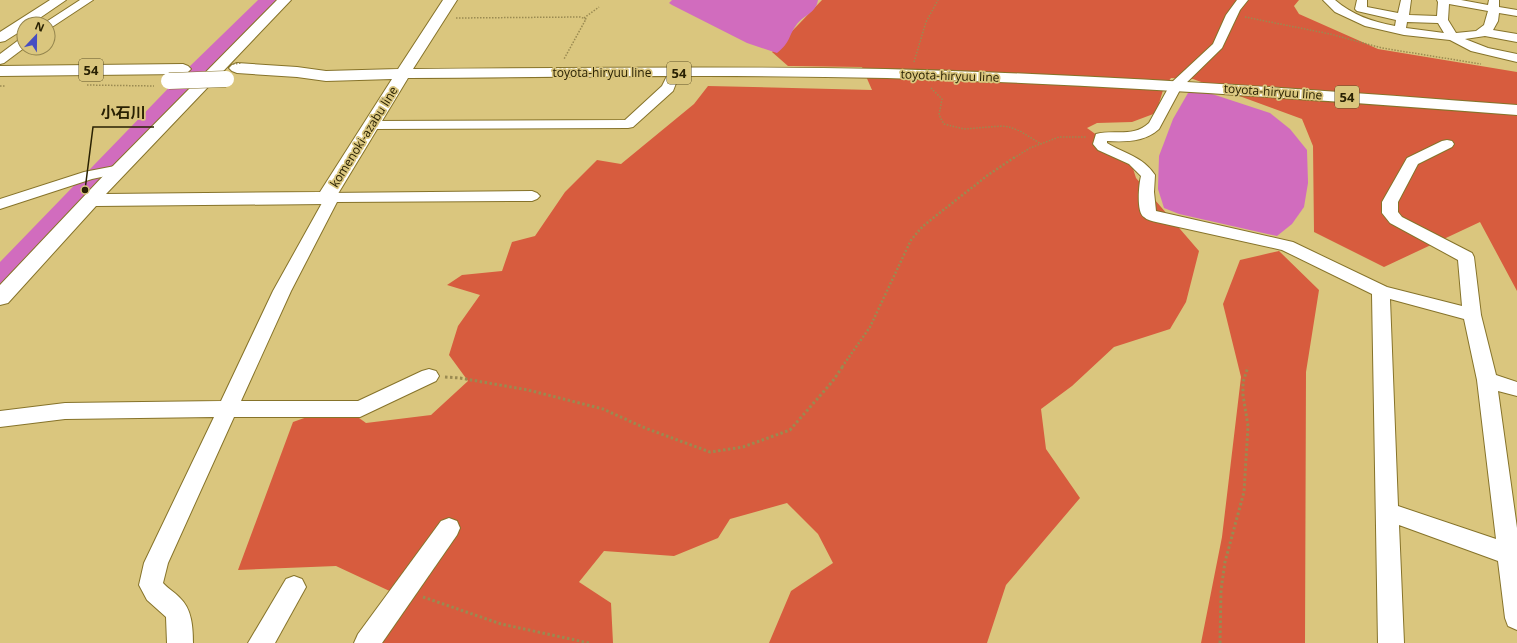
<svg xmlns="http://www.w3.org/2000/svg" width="1517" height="643" font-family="'Open Sans','Noto Sans JP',sans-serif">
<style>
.forest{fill:#d75c3e}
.water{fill:#d16cbe}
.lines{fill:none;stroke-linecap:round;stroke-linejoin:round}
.river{fill:#d16cbe;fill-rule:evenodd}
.minor-casing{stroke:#86732a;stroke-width:2}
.major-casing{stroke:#86732a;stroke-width:2}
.highway-casing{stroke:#86732a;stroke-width:2}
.path-far2{stroke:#9a8a51;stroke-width:1.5;stroke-dasharray:1.5 1.5;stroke-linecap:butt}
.path-far1{stroke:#9a8a51;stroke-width:2.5;stroke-dasharray:2 2;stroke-linecap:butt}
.path{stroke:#9a8a51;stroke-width:3;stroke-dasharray:2.5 2.5;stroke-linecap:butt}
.minor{fill:#fff;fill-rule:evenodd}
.major{fill:#fff;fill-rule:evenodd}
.highway{fill:#fff;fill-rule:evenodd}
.major-bridge-casing{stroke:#86732a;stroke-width:17;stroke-linecap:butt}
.path-bridge{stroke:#9a8a51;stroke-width:1.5;stroke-dasharray:1.5 1.5;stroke-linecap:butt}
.major-bridge{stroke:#fff;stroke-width:16}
.labels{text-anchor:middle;stroke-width:3.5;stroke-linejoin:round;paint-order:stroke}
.far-street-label{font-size:12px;fill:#292103;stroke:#dac67e}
.shield{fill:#dac67e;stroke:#5e5228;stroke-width:1}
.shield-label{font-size:13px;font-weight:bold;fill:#292103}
.leader{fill:none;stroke:#292103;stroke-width:1.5}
.callout-dot{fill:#292103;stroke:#dac67e;stroke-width:1.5}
.callout-label{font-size:15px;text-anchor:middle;font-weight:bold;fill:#292103;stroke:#dac67e;stroke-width:3.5;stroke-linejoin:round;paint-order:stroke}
</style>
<rect width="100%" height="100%" fill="#dac67e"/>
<g class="forest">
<path d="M 822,0 L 1299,0 L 1294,6 L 1299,14 L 1378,49 L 1517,72 L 1517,291 L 1480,222 L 1384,267 L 1314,232 L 1313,146 L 1302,119 L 1193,79 L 1171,78 L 1164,87 L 1156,113 L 1132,122 L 1097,123 L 1087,128 L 1130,159 L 1136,178 L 1199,251 L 1186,302 L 1170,329 L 1114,347 L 1072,386 L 1041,409 L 1046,449 L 1080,498 L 1006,585 L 987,643 L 769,643 L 791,591 L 833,563 L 818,534 L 787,503 L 730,519 L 718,538 L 674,556 L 604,551 L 579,582 L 611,603 L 613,643 L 382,643 L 411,601 L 336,566 L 238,570 L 293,422 L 341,405 L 366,423 L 431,415 L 468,381 L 449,355 L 458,326 L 480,295 L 447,285 L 462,275 L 502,271 L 512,242 L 535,236 L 565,192 L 597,160 L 621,164 L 694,104 L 708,86 L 872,90 L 862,67 L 788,66 L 772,52 Z"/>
<path d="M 1279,251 L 1319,290 L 1306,372 L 1305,643 L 1201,643 L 1222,537 L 1241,377 L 1223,304 L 1240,260 Z"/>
</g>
<g class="water">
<path d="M 672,0 L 818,0 C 816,13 804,15 797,24 C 788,36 791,42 777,53 L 747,43 L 672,5 L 669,3 Z"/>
<path d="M 1206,92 L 1270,113 L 1290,129 L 1307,150 L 1308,183 L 1304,207 L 1292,224 L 1277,236 L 1179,214 L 1164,208 L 1158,189 L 1159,156 L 1173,119 L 1188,93 Z"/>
</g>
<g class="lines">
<path class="river" d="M 258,0 L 278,0 L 203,79 L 10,286 L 0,289 L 0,262 L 187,69 Z"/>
<g class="minor-casing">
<g id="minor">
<path d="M 80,0 L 93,0 L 52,27 L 48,28 L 48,24 L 43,24 Z"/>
<path d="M 1237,0 L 1248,0 L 1240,10 L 1222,48 L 1181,88 L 1159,129 C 1145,142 1125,142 1107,141 L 1107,143 C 1125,154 1142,156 1155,175 L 1154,192 L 1156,211 L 1293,242 L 1387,287 L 1462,306 L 1458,260 L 1390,223 L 1382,213 L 1382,202 L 1407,158 L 1442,141 L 1447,140 L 1452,141 L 1454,144 L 1452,147 L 1418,164 L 1398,202 L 1398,212 L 1402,217 L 1472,253 L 1474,257 L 1481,315 L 1496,375 L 1517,382 L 1517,396 L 1498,391 L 1517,528 L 1517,630 L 1508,626 L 1505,618 L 1498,561 L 1399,525 L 1404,643 L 1378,643 L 1372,294 L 1282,250 L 1156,222 C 1152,221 1147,220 1144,217 C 1136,212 1139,184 1141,176 L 1129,164 L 1098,150 L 1093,144 L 1096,134 C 1115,129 1133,138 1149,123 L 1171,83 L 1213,44 L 1226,15 ZM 1390,299 L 1464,319 L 1477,380 L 1496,539 L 1398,506 Z"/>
<path d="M 1323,0 L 1335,0 C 1352,15 1373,22 1395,26 L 1396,20 L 1357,11 L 1355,9 L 1357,0 L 1367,0 L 1367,7 L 1398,13 L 1401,0 L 1411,0 L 1409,15 L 1437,16 L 1438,2 L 1437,0 L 1461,0 L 1488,5 L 1489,0 L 1499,0 L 1499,7 L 1517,10 L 1517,16 L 1499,13 L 1498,21 L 1493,30 L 1517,34 L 1517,42 L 1485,36 L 1465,39 L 1488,48 L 1517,54 L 1517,62 L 1471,51 L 1450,40 L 1404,35 L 1365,26 L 1335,12 ZM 1449,4 L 1488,11 L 1484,25 L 1476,31 L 1456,33 L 1448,20 ZM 1407,22 L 1438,23 L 1444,33 L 1406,28 Z"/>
<path d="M 24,38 L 24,48 L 4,63 L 0,64 L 0,54 L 20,39 Z"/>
<path d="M 674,69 L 678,70 L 680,73 L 673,91 L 633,127 L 628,128 L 373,129 L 368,128 L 366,125 L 368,122 L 373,121 L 625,120 L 662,86 L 670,70 Z"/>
<path d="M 120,165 L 125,166 L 127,169 L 125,172 L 92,179 L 0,209 L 0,199 L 84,172 Z"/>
<path d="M 532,191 L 537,193 L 540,196 L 537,199 L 532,201 L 337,202 L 291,291 L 241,401 L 358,401 L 422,371 L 429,369 L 436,371 L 439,376 L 436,381 L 360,417 L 234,417 L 168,563 L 163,583 C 168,589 175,592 180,598 C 192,609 193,628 193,643 L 167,643 L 166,617 L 147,600 L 139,585 L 144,563 L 214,417 L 65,419 L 0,427 L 0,411 L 65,403 L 221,401 L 273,291 L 322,203 L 318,198 L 321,195 L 326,193 Z"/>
<path d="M 449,518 L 457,521 L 460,528 L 457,535 L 382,643 L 354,643 L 358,634 L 441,521 Z"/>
<path d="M 294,576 L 302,579 L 306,587 L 275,643 L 248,643 L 286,579 Z"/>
</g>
</g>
<g class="major-casing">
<g id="major">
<path d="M 277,0 L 291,0 L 106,194 L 320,192 L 392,79 L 326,81 L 297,77 L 237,73 L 232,71 L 229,68 L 232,65 L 237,63 L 297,67 L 326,71 L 398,69 L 443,0 L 457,0 L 413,69 C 570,68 728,66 885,69 C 1096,74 1307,89 1517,105 L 1517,115 C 1307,99 1098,84 887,78 C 728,74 567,77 408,78 L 333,202 L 326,204 L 96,206 L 8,303 L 0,305 L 0,285 L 106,173 Z"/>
<path d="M 183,64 L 188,66 L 191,69 L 188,72 L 183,74 L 0,76 L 0,66 Z"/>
</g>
</g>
<g class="highway-casing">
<path id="highway" d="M 50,0 L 66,0 L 31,24 L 24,24 L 24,29 L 5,41 L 0,42 L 0,32 Z"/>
</g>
<g class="path-far2">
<path d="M 1245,17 L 1330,34 L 1382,48 L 1481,64"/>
<path d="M 456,18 L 580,17 L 586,19 L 564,59"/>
<path d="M 584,18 L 599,7"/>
<path d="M 914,62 L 926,22 L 938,0"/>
<path d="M 87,85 L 154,86"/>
<path d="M 0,86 L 6,86"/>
<path d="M 931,88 L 942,99 L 939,115 L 944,124 L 964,129 L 1002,126 L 1009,127 L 1020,131 L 1041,144"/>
<path d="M 1014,158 L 1030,148 L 1059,137 L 1087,137"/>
</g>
<path class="path-far1" d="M 842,367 L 870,327 L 911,240 L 923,226 L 988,175 L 1015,157"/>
<g class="path">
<path d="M 445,377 L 460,378 L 528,390 L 603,409 L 645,428 L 710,452 L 743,447 L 790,430 L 832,382 L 843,366"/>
<path d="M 423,597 L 501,624 L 589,643"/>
<path d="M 1220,643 L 1221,590 L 1225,562 L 1244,492 L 1248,426 L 1243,395 L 1243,382 L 1248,367"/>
</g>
<use href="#minor" class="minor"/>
<use href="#major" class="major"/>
<use href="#highway" class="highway"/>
<g class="major-bridge-casing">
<path id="major-bridge" d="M 169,81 L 226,79"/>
</g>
<path class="path-bridge" d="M 233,64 L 242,63"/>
<use href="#major-bridge" class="major-bridge"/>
</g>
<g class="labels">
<g class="far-street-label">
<text x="602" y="77">toyota-hiryuu line</text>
<text transform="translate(950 76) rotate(2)" y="4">toyota-hiryuu line</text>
<text transform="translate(1273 92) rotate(4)" y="4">toyota-hiryuu line</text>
<text transform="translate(364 137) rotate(-58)" y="4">komenoki-azabu line</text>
</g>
<g class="shield">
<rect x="79" y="59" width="24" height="22" rx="3"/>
<rect x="667" y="62" width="24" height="22" rx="3"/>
<rect x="1335" y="86" width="24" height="22" rx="3"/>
</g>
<g class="shield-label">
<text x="91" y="75">54</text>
<text x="679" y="78">54</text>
<text x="1347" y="102">54</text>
</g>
</g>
<path class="leader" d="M85 190L93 127H154"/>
<circle class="callout-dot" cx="85" cy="190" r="4"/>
<g class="callout-label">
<text x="123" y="118">小石川</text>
</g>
<g transform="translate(36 36) rotate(22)"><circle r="19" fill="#dac67e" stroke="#93844d"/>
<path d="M0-3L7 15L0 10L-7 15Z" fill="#464dc2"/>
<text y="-6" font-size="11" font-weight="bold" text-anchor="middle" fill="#292103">N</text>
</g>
</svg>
